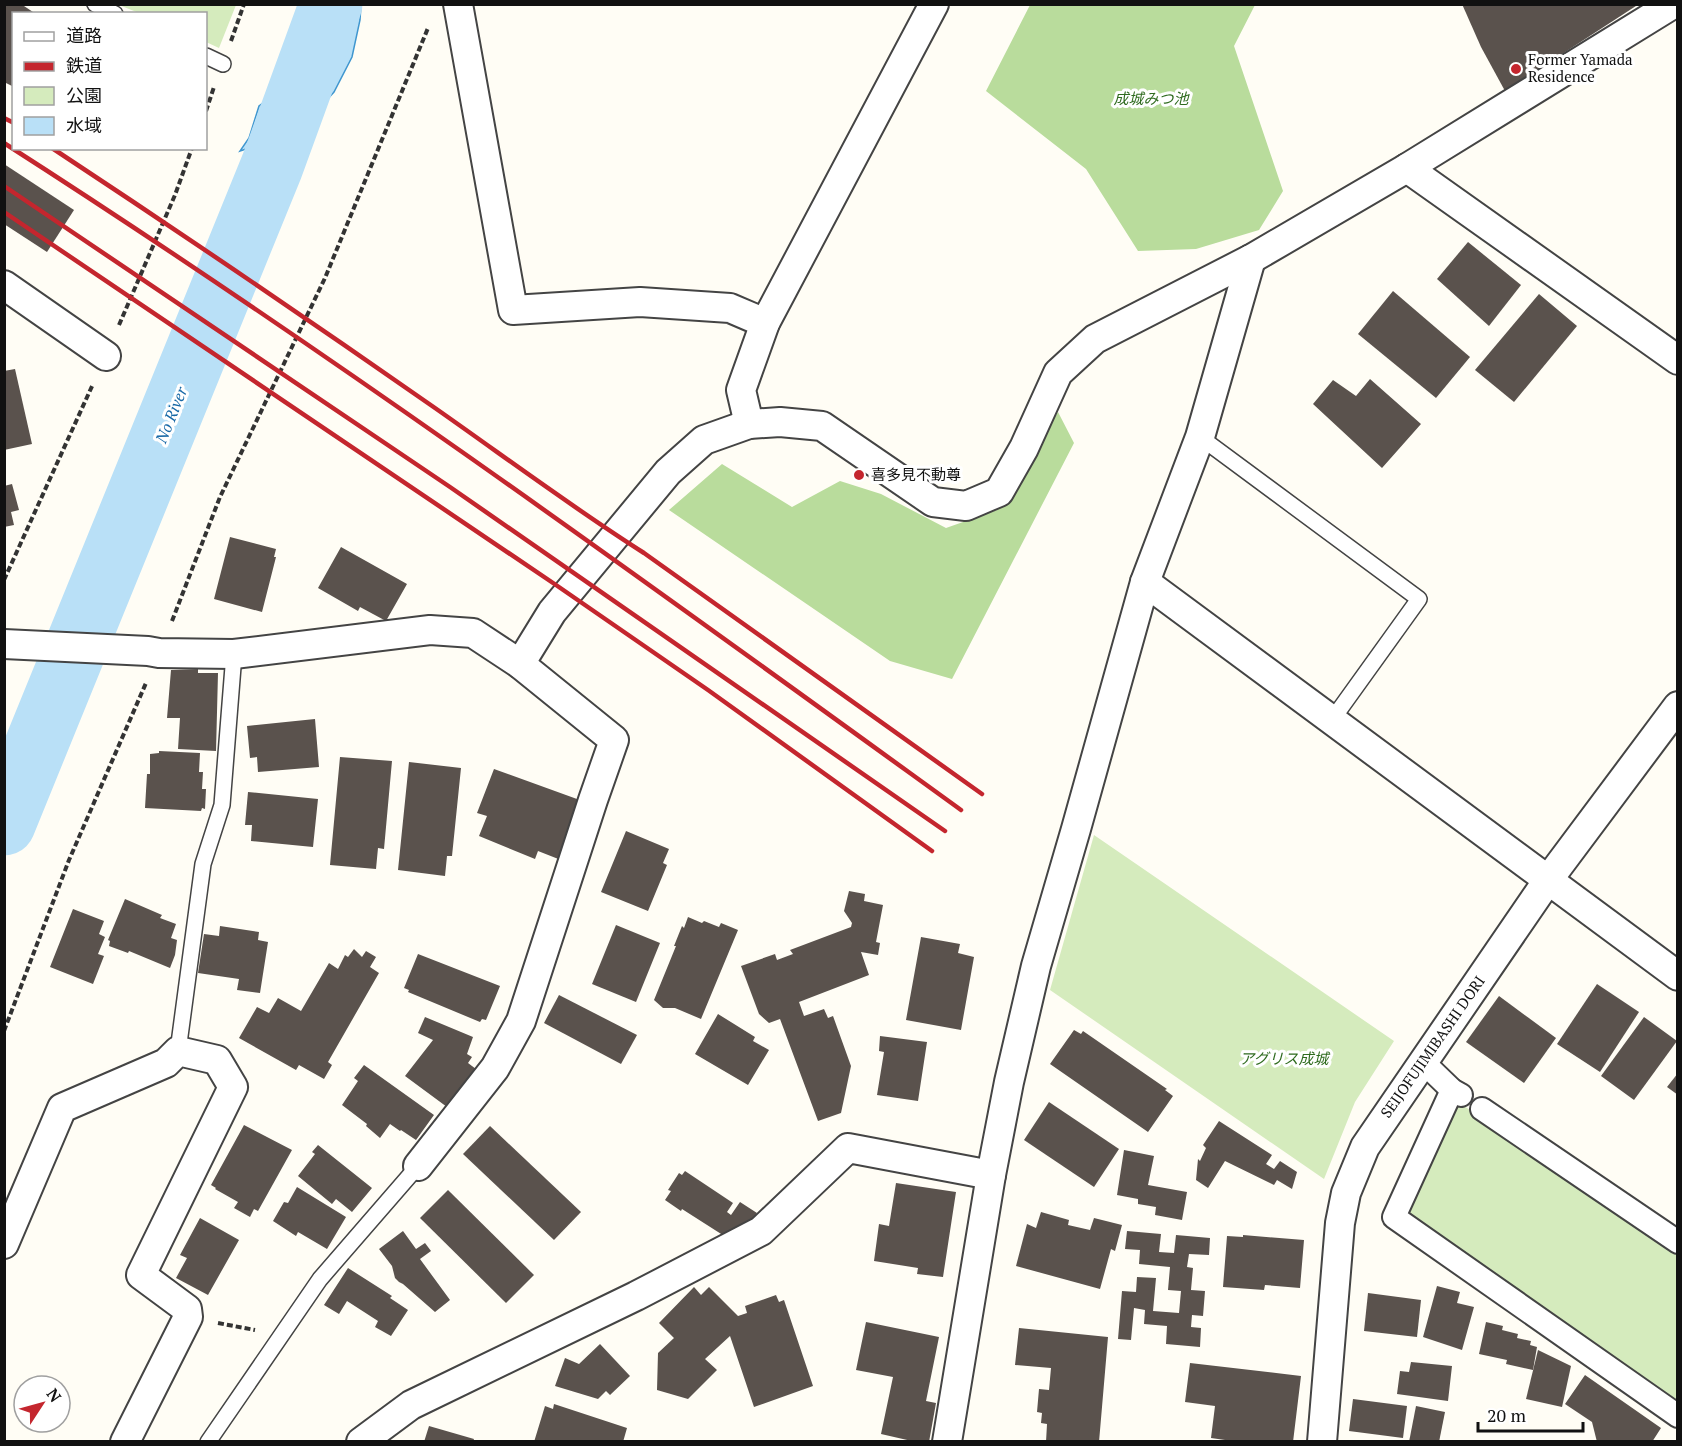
<svg xmlns="http://www.w3.org/2000/svg" width="1682" height="1446" font-family="'PT Serif','Noto Sans JP',serif">
<style>
.green{fill:#d5ebbd}
.forest{fill:#b9dc9c}
.water{fill:#b9e0f7;stroke:#3f96cf;stroke-width:1.5}
.lines{fill:none;stroke-linecap:round;stroke-linejoin:round}
.river{stroke:#b9e0f7;stroke-width:63}
.building{fill:#5a524d}
.service-casing{stroke:#444;stroke-width:18}
.pedestrian-casing{stroke:#444;stroke-width:26}
.minor-casing{stroke:#444;stroke-width:32}
.path{stroke:#333;stroke-width:4;stroke-dasharray:6 3;stroke-linecap:butt}
.service{stroke:#fff;stroke-width:15}
.pedestrian{stroke:#fff;stroke-width:22}
.minor{stroke:#fff;stroke-width:28}
.rail{stroke:#c4262e;stroke-width:4.5}
.poi-dot{fill:#c4262e;stroke:#fff;stroke-width:2}
.labels{text-anchor:middle;stroke-width:6;stroke-linejoin:round;paint-order:stroke}
.poi-label{font-size:15px;fill:#111;stroke:#fff;text-anchor:start}
.park-label{font-size:15px;font-style:italic;fill:#2f6b1f;stroke:#fff}
.street-label{font-size:15px;fill:#111;stroke:#fff}
.water-label{font-size:16px;font-style:italic;fill:#1768a6;stroke:#fff}
</style>
<rect width="100%" height="100%" fill="#fffdf5"/>
<g class="green">
<path d="M 119,5 L 236,5 L 219,48 L 206,42 L 206,14 L 139,13 Z"/>
<path d="M 1094,835 L 1394,1041 L 1355,1102 L 1324,1179 L 1050,990 Z"/>
<path d="M 1457,1101 L 1677,1255 L 1677,1407 L 1405,1214 Z"/>
</g>
<g class="forest">
<path d="M 1030,5 L 1255,5 L 1234,46 L 1283,191 L 1259,230 L 1196,249 L 1138,251 L 1086,169 L 986,91 Z"/>
<path d="M 1058,412 L 1074,443 L 952,679 L 890,661 L 669,510 L 722,464 L 792,507 L 840,481 L 881,494 L 946,528 L 997,510 Z"/>
</g>
<path class="water" d="M 316,5 L 361,5 L 360,20 L 352,57 L 334,92 L 292,138 L 271,209 L 249,192 L 269,158 C 259,144 255,146 240,151 L 249,138 L 259,106 L 279,91 L 314,25 L 317,6 Z"/>
<g class="lines">
<path class="river" d="M 4,824 L 272,166 L 331,4"/>
</g>
<g class="building">
<path d="M 4,4 L 21,4 L 36,14 L 14,14 L 14,87 L 4,82 Z"/>
<path d="M 1462,4 L 1639,4 L 1505,91 L 1481,47 Z"/>
<path d="M 4,164 L 74,210 L 47,252 L 4,224 Z"/>
<path d="M 1468,242 L 1521,285 L 1489,326 L 1437,279 Z"/>
<path d="M 1393,291 L 1470,357 L 1436,398 L 1358,334 Z"/>
<path d="M 1539,294 L 1577,326 L 1514,402 L 1475,370 Z"/>
<path d="M 15,369 L 32,444 L 4,450 L 4,371 Z"/>
<path d="M 1370,379 L 1421,424 L 1382,468 L 1313,404 L 1333,380 L 1356,396 Z"/>
<path d="M 12,484 L 19,510 L 11,512 L 14,525 L 4,527 L 4,486 Z"/>
<path d="M 230,537 L 276,549 L 274,557 L 276,557 L 262,612 L 214,599 Z"/>
<path d="M 341,547 L 407,584 L 386,621 L 360,607 L 358,611 L 318,588 Z"/>
<path d="M 198,669 L 198,673 L 218,673 L 216,751 L 178,749 L 180,718 L 167,718 L 171,670 Z"/>
<path d="M 315,719 L 319,767 L 258,772 L 257,757 L 250,758 L 247,726 Z"/>
<path d="M 159,751 L 200,753 L 199,772 L 203,772 L 202,789 L 206,789 L 205,809 L 202,808 L 201,811 L 145,808 L 147,774 L 150,774 L 150,754 L 159,753 Z"/>
<path d="M 340,757 L 392,761 L 384,849 L 378,848 L 376,869 L 330,865 Z"/>
<path d="M 409,762 L 461,768 L 452,856 L 447,856 L 445,876 L 398,870 Z"/>
<path d="M 494,769 L 588,803 L 566,862 L 538,851 L 535,859 L 479,836 L 487,816 L 477,813 Z"/>
<path d="M 248,792 L 318,799 L 313,847 L 251,841 L 252,825 L 245,825 Z"/>
<path d="M 626,831 L 669,849 L 663,863 L 667,865 L 648,911 L 601,892 Z"/>
<path d="M 849,891 L 865,894 L 864,901 L 883,905 L 876,942 L 880,943 L 878,955 L 861,952 L 869,975 L 799,1002 L 804,1016 L 824,1009 L 828,1018 L 833,1016 L 851,1066 L 841,1113 L 818,1121 L 780,1019 L 769,1023 L 759,1014 L 741,966 L 775,954 L 777,960 L 793,954 L 790,950 L 851,927 L 852,923 L 844,911 Z"/>
<path d="M 125,899 L 162,915 L 160,918 L 176,924 L 171,938 L 177,940 L 175,955 L 170,968 L 129,951 L 128,953 L 109,946 L 110,941 L 108,940 Z"/>
<path d="M 73,909 L 104,921 L 99,934 L 105,937 L 98,954 L 104,956 L 93,984 L 50,967 Z"/>
<path d="M 688,917 L 702,923 L 704,921 L 719,927 L 721,923 L 738,930 L 701,1019 L 675,1008 L 663,1008 L 654,1000 L 676,946 L 674,946 L 682,926 L 684,928 Z"/>
<path d="M 616,925 L 660,943 L 636,1002 L 592,984 Z"/>
<path d="M 220,926 L 259,932 L 258,940 L 268,942 L 260,993 L 237,990 L 239,979 L 198,973 L 204,934 L 219,936 Z"/>
<path d="M 921,937 L 960,944 L 958,953 L 974,957 L 961,1030 L 906,1020 Z"/>
<path d="M 354,949 L 362,957 L 366,951 L 376,957 L 370,967 L 379,973 L 328,1062 L 332,1065 L 324,1079 L 299,1065 L 296,1070 L 239,1038 L 257,1007 L 269,1013 L 278,998 L 301,1011 L 329,963 L 338,969 L 345,955 L 348,957 Z"/>
<path d="M 418,954 L 500,986 L 486,1020 L 482,1019 L 480,1022 L 408,992 L 409,990 L 404,988 Z"/>
<path d="M 1597,984 L 1639,1012 L 1600,1072 L 1557,1044 Z"/>
<path d="M 559,995 L 637,1035 L 621,1064 L 544,1023 Z"/>
<path d="M 1499,996 L 1556,1038 L 1524,1083 L 1466,1042 Z"/>
<path d="M 718,1014 L 755,1037 L 753,1041 L 769,1050 L 748,1085 L 695,1054 Z"/>
<path d="M 425,1017 L 473,1037 L 467,1054 L 472,1057 L 468,1063 L 480,1072 L 460,1100 L 455,1096 L 447,1107 L 405,1076 L 433,1040 L 418,1033 Z"/>
<path d="M 1644,1017 L 1677,1041 L 1634,1100 L 1601,1076 Z"/>
<path d="M 1074,1030 L 1081,1034 L 1083,1031 L 1167,1089 L 1165,1090 L 1173,1096 L 1148,1132 L 1050,1064 Z"/>
<path d="M 880,1036 L 927,1042 L 918,1101 L 877,1095 L 884,1052 L 879,1051 Z"/>
<path d="M 364,1065 L 434,1115 L 416,1140 L 401,1130 L 400,1131 L 390,1124 L 380,1138 L 366,1126 L 367,1124 L 342,1105 L 358,1081 L 354,1078 Z"/>
<path d="M 1678,1073 L 1678,1095 L 1667,1087 Z"/>
<path d="M 1049,1102 L 1119,1149 L 1094,1187 L 1024,1140 Z"/>
<path d="M 1219,1121 L 1272,1155 L 1266,1164 L 1274,1169 L 1280,1161 L 1297,1172 L 1292,1189 L 1277,1180 L 1274,1185 L 1225,1161 L 1208,1188 L 1196,1180 L 1198,1159 L 1200,1161 L 1206,1148 L 1203,1145 Z"/>
<path d="M 244,1125 L 292,1150 L 258,1211 L 254,1209 L 250,1217 L 234,1208 L 238,1202 L 215,1189 L 216,1188 L 211,1185 Z"/>
<path d="M 490,1126 L 581,1212 L 554,1240 L 463,1154 Z"/>
<path d="M 318,1145 L 372,1188 L 352,1212 L 336,1199 L 332,1204 L 298,1176 L 315,1154 L 312,1152 Z"/>
<path d="M 1124,1150 L 1154,1156 L 1148,1185 L 1187,1192 L 1182,1220 L 1155,1215 L 1156,1207 L 1138,1204 L 1138,1199 L 1117,1195 Z"/>
<path d="M 685,1171 L 733,1203 L 727,1212 L 731,1215 L 740,1202 L 757,1213 L 750,1223 L 729,1239 L 682,1209 L 681,1211 L 665,1200 L 671,1191 L 668,1190 L 679,1173 L 682,1175 Z"/>
<path d="M 896,1183 L 956,1192 L 943,1277 L 917,1274 L 918,1268 L 874,1261 L 879,1224 L 889,1226 Z"/>
<path d="M 297,1187 L 346,1217 L 327,1249 L 298,1232 L 296,1236 L 273,1221 L 284,1202 L 288,1203 Z"/>
<path d="M 448,1190 L 534,1275 L 506,1303 L 420,1218 Z"/>
<path d="M 1041,1212 L 1069,1220 L 1068,1225 L 1090,1230 L 1094,1218 L 1122,1225 L 1115,1251 L 1111,1249 L 1100,1289 L 1016,1266 L 1027,1224 L 1036,1228 Z"/>
<path d="M 200,1218 L 239,1240 L 208,1295 L 176,1278 L 187,1258 L 180,1255 Z"/>
<path d="M 403,1231 L 416,1249 L 425,1243 L 431,1251 L 420,1259 L 450,1300 L 435,1312 L 403,1284 L 399,1282 L 395,1278 L 392,1266 L 379,1249 Z"/>
<path d="M 1127,1231 L 1161,1234 L 1159,1252 L 1174,1253 L 1176,1235 L 1210,1238 L 1209,1255 L 1189,1254 L 1187,1267 L 1193,1268 L 1191,1290 L 1205,1291 L 1203,1316 L 1192,1315 L 1191,1327 L 1201,1328 L 1200,1347 L 1166,1344 L 1167,1326 L 1144,1324 L 1145,1310 L 1134,1308 L 1131,1340 L 1118,1339 L 1122,1291 L 1136,1292 L 1137,1277 L 1156,1278 L 1153,1311 L 1179,1313 L 1181,1291 L 1168,1290 L 1170,1267 L 1139,1264 L 1140,1250 L 1125,1249 Z"/>
<path d="M 1243,1235 L 1304,1240 L 1300,1288 L 1265,1285 L 1264,1290 L 1223,1287 L 1227,1236 L 1243,1237 Z"/>
<path d="M 348,1268 L 392,1296 L 390,1298 L 408,1310 L 391,1336 L 375,1327 L 378,1321 L 347,1301 L 339,1314 L 324,1305 Z"/>
<path d="M 1437,1286 L 1460,1292 L 1457,1303 L 1474,1307 L 1462,1350 L 1423,1337 Z"/>
<path d="M 694,1287 L 701,1295 L 709,1287 L 738,1316 L 747,1313 L 745,1306 L 776,1295 L 779,1302 L 784,1300 L 813,1386 L 754,1407 L 730,1336 L 705,1359 L 717,1370 L 688,1399 L 657,1390 L 658,1353 L 674,1338 L 659,1323 Z"/>
<path d="M 1368,1293 L 1421,1300 L 1417,1337 L 1364,1331 Z"/>
<path d="M 866,1322 L 939,1337 L 926,1401 L 936,1403 L 929,1442 L 916,1442 L 881,1434 L 893,1377 L 856,1370 Z"/>
<path d="M 1486,1322 L 1503,1326 L 1502,1330 L 1518,1334 L 1517,1338 L 1531,1341 L 1530,1345 L 1537,1347 L 1533,1370 L 1506,1364 L 1507,1360 L 1479,1354 Z"/>
<path d="M 1019,1328 L 1108,1337 L 1099,1442 L 1046,1442 L 1047,1424 L 1041,1423 L 1042,1413 L 1037,1412 L 1039,1389 L 1049,1390 L 1051,1368 L 1015,1365 Z"/>
<path d="M 600,1344 L 630,1376 L 610,1395 L 606,1391 L 598,1399 L 555,1386 L 565,1358 L 579,1364 Z"/>
<path d="M 1538,1350 L 1571,1366 L 1562,1407 L 1526,1399 Z"/>
<path d="M 1411,1362 L 1452,1366 L 1448,1401 L 1397,1394 L 1400,1371 L 1409,1372 Z"/>
<path d="M 1190,1363 L 1301,1376 L 1293,1442 L 1239,1442 L 1211,1438 L 1215,1406 L 1185,1402 Z"/>
<path d="M 1585,1375 L 1661,1428 L 1652,1442 L 1597,1442 L 1592,1422 L 1565,1404 Z"/>
<path d="M 1353,1399 L 1407,1406 L 1403,1438 L 1349,1431 Z"/>
<path d="M 554,1404 L 627,1428 L 623,1442 L 534,1442 L 545,1406 L 553,1409 Z"/>
<path d="M 1416,1406 L 1445,1412 L 1439,1442 L 1409,1442 Z"/>
<path d="M 429,1426 L 474,1439 L 473,1442 L 424,1442 Z"/>
</g>
<g class="lines">
<g class="service-casing">
<g id="service">
<path d="M 95,4 L 115,14"/>
<path d="M 206,56 L 223,64"/>
<path d="M 1200,437 L 1419,599 L 1332,720"/>
<path d="M 178,1051 L 203,864 L 222,805 L 234,654"/>
<path d="M 208,1442 L 320,1279 L 418,1166"/>
</g>
</g>
<g class="pedestrian-casing">
<g id="pedestrian">
<path d="M 1422,1061 L 1452,1090 L 1461,1095"/>
<path d="M 1452,1090 L 1394,1217 L 1678,1416"/>
<path d="M 1482,1109 L 1678,1242"/>
</g>
</g>
<g class="minor-casing">
<g id="minor">
<path d="M 458,4 L 513,310 L 640,302 L 730,308 L 765,323"/>
<path d="M 1407,168 L 1678,360"/>
<path d="M 4,285 L 106,356"/>
<path d="M 749,424 L 741,390 L 765,323 L 934,4"/>
<path d="M 1145,582 L 1678,976"/>
<path d="M 4,644 L 148,651 L 159,653 L 234,654 L 430,630 L 473,633 L 520,664 L 614,740 L 593,800 L 521,1021 L 495,1068 L 418,1166"/>
<path d="M 520,664 L 552,612 L 668,472 L 704,440 L 749,424 L 780,422 L 822,426 L 933,502 L 966,506 L 999,492 L 1024,448 L 1058,373 L 1095,339 L 1251,259 L 1407,168 L 1673,4"/>
<path d="M 4,1244 L 62,1108 L 166,1063 L 178,1051 L 217,1060 L 233,1087 L 141,1275 L 187,1309 L 188,1317 L 125,1442"/>
<path d="M 361,1442 L 411,1405 L 636,1296 L 761,1231 L 848,1148 L 991,1175"/>
<path d="M 947,1442 L 991,1175 L 1009,1082 L 1036,966 L 1076,829 L 1145,582 L 1200,437 L 1251,259"/>
<path d="M 1322,1442 L 1340,1223 L 1346,1193 L 1365,1147 L 1548,880 L 1678,706"/>
</g>
</g>
<g class="path">
<path d="M 231,41 L 244,4"/>
<path d="M 206,111 L 214,87"/>
<path d="M 119,325 L 175,195 L 192,148"/>
<path d="M 4,580 L 93,384"/>
<path d="M 172,621 L 220,497 L 325,278 L 428,28"/>
<path d="M 4,1031 L 69,860 L 146,683"/>
<path d="M 218,1323 L 255,1330"/>
</g>
<use href="#service" class="service"/>
<use href="#pedestrian" class="pedestrian"/>
<use href="#minor" class="minor"/>
<g class="rail">
<path d="M 4,118 L 14,123"/>
<path d="M 4,143 C 332,353 646,582 961,810"/>
<path d="M 52,148 C 181,233 309,320 435,408 C 505,457 573,508 644,553 L 982,794"/>
<path d="M 4,186 L 450,487 L 945,831"/>
<path d="M 4,212 L 556,585 L 708,690 L 932,851"/>
</g>
</g>
<g class="poi-dot">
<circle cx="1516" cy="69" r="6"/>
<circle cx="859" cy="475" r="6"/>
</g>
<g class="labels">
<g class="poi-label">
<text x="1528" y="65">Former Yamada<tspan x="1528" dy="17">Residence</tspan></text>
<text x="871" y="480">喜多見不動尊</text>
</g>
<g class="park-label">
<text x="1151" y="104">成城みつ池</text>
<text x="1284" y="1064">アグリス成城</text>
</g>
<g class="street-label">
<text transform="translate(1433 1047) rotate(-55)" y="5">SEIJOFUJIMIBASHI DORI</text>
</g>
<g class="water-label">
<text transform="translate(171 415) rotate(-68)" y="6">No River</text>
</g>
</g>
<rect width="1682" height="1446" fill="none" stroke="#111111" stroke-width="12"/>
<rect x="12" y="12" width="195" height="138" fill="#ffffff" stroke="#a0a0a0" stroke-width="1.5"/>
<rect x="24" y="32" width="30" height="9" fill="#ffffff" stroke="#a0a0a0" stroke-width="1.5"/>
<text x="66" y="42" font-size="18" fill="#111111">道路</text>
<rect x="24" y="62" width="30" height="9" fill="#c4262e" stroke="#a0a0a0" stroke-width="1.5"/>
<text x="66" y="72" font-size="18" fill="#111111">鉄道</text>
<rect x="24" y="87" width="30" height="18" fill="#d5ebbd" stroke="#a0a0a0" stroke-width="1.5"/>
<text x="66" y="102" font-size="18" fill="#111111">公園</text>
<rect x="24" y="117" width="30" height="18" fill="#b9e0f7" stroke="#a0a0a0" stroke-width="1.5"/>
<text x="66" y="132" font-size="18" fill="#111111">水域</text>
<g transform="translate(42 1404) rotate(54)"><circle r="28" fill="#ffffff" stroke="#a0a0a0" stroke-width="1.5"/>
<path d="M0-4.5L10 22L0 15L-10 22Z" fill="#c4262e"/>
<text y="-9" font-size="16" font-weight="bold" text-anchor="middle" fill="#111111">N</text>
</g>
<path d="M1478 1422v9h105v-9" fill="none" stroke="#111111" stroke-width="3"/>
<text x="1487" y="1422" font-size="18" fill="#111111" stroke="#ffffff" stroke-width="4.5" paint-order="stroke">20 m</text>
</svg>
